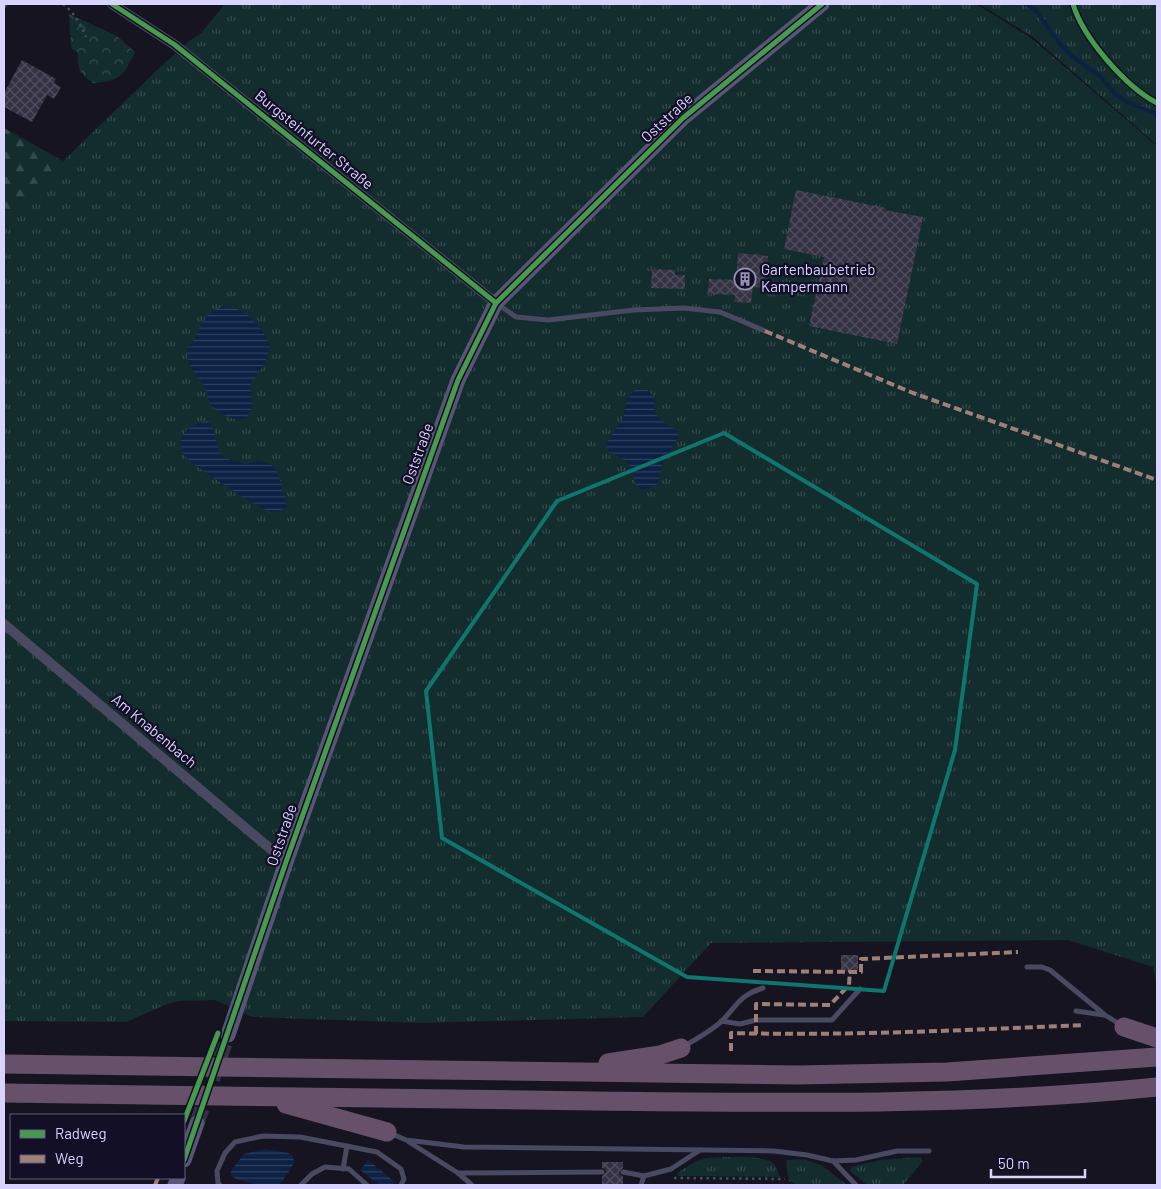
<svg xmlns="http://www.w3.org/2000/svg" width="1161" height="1189" font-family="Barlow,sans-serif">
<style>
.grass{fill:url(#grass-tufts)}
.forest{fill:url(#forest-firs)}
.park{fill:url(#park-crowns)}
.water{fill:url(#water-rules)}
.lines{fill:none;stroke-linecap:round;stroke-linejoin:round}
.stream{stroke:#0d2144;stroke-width:4}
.building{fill:url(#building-cross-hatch)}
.secondary-tunnel{stroke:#333142;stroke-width:15;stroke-dasharray:15 8;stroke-linecap:butt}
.path{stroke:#44505f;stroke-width:2.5;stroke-dasharray:2.5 4;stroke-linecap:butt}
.lane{stroke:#4a4962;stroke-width:5}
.street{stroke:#4a4962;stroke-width:10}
.secondary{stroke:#575674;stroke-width:15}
.highway{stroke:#67516a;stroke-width:19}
.quiet{stroke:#9e8076;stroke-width:4;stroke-dasharray:8 4;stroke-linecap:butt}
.cycleway-casing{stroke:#130f26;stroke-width:8}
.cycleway{stroke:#469c4c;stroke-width:5}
.marked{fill:none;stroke:#0f766e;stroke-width:4;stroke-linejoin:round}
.labels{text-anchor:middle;stroke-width:4.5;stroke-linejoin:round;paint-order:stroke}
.street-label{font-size:15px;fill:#d9d4ff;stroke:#130f26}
.poi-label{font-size:15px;fill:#d9d4ff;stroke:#130f26;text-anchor:start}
</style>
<defs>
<pattern id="grass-tufts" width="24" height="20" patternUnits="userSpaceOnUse" patternTransform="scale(1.25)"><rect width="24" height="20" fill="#132c2d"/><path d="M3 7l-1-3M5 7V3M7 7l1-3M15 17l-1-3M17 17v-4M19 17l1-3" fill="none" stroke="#354a4c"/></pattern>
<pattern id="forest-firs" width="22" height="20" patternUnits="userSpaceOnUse" patternTransform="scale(1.25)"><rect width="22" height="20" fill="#132c2d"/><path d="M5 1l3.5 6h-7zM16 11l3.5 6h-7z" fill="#354a4c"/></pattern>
<pattern id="park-crowns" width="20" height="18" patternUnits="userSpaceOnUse" patternTransform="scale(1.25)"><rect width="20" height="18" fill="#132c2d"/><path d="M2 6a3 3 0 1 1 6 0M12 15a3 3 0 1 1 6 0" fill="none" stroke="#354a4c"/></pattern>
<pattern id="water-rules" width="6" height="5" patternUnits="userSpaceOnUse" patternTransform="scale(1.25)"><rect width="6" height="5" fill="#0d2144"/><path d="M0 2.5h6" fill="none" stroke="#304060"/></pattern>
<pattern id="building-cross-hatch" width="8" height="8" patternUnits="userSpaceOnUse" patternTransform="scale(1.25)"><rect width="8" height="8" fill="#343243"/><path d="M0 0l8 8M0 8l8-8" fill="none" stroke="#514f5f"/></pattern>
</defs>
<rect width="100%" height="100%" fill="#161421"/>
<g class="grass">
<path d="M 225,4 L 976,4 L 1031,38 L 1157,146 L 1157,986 L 1153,967 L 1068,940 L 711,943 L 643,1017 L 421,1023 L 252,1017 L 215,1000 L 180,1001 L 167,1004 L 126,1022 L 4,1021 L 4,224 L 63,161 L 157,70 L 189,41 L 201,33 Z"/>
<path d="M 979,4 L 1157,4 L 1157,145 L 1033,37 Z"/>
<path d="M 921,1157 L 923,1161 L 904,1184 L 901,1185 L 867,1185 L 850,1171 L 851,1167 L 880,1160 Z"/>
<path d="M 707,1158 C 722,1158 762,1154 773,1163 C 777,1167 778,1172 780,1177 L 678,1176 L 677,1173 L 696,1161 Z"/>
<path d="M 803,1159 L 821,1165 L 847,1185 L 797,1185 L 789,1181 L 786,1162 L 787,1160 Z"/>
</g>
<path class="forest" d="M 4,128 L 63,161 L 4,224 Z"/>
<path class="park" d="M 69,14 L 117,36 L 135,52 C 124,75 120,82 93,83 C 80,73 77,70 78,53 L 71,48 Z"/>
<g class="water">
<path d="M 224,307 C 230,307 237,308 243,312 C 251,316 268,335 269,345 C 269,360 260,372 251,382 C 250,391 254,406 250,413 C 242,427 217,414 210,404 C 207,400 208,394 206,390 C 201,377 187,369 187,353 C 187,345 194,342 196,336 C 203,322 206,311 224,307 Z"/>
<path d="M 637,388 L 647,390 L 655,398 C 652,421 663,420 677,431 L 678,438 L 663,461 L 658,483 L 651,488 L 641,490 C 633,483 635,477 631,468 C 628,460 616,456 609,452 L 606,444 L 623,418 L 627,399 Z"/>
<path d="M 208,421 C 218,430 213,447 224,458 L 246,464 L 257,461 L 270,464 L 275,468 L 279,476 L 282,490 L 285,496 L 286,507 C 274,517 265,510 253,503 C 246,499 241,498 236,492 C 226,486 188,462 184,455 C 180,449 179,439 184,433 C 190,425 198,422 208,421 Z"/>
<path d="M 265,1149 L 289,1153 L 293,1156 L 294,1163 C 291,1168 284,1180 281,1183 C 272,1189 238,1182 231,1176 L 231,1171 L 244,1154 Z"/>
<path d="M 368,1160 L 395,1182 L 392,1185 L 379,1185 L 360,1170 Z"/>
</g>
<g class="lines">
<path class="stream" d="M 1026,4 L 1036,11 L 1060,44 L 1073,57 L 1101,77 L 1114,93 L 1125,101 L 1154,113 L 1157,116"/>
</g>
<g class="building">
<path d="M 22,60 L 56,79 L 54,83 L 61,87 L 54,99 L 47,95 L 32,122 L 4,107 L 4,93 Z"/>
<path d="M 796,190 L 886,208 L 885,210 L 923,217 L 897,344 L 809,326 L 824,257 L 784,249 Z"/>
<path d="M 738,253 L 768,256 L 764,288 L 753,287 L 751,303 L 734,302 L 735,295 L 708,294 L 709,279 L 736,280 Z"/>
<path d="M 652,269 L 675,270 L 675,275 L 685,275 L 685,289 L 651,288 Z"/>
<path d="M 841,955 L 858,955 L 858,970 L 841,971 Z"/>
<path d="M 602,1162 L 623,1162 L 623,1168 L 619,1172 L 620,1175 L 623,1176 L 623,1185 L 602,1185 L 602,1176 L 606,1172 L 605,1169 L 602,1168 Z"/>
</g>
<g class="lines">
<path class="secondary-tunnel" d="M 197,1123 L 228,1035"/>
<g class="path">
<path d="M 63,4 C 74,12 81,25 86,37"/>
<path d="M 674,1178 L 785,1179"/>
</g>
<g class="lane">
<path d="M 4,6 L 5,4"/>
<path d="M 499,305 L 516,317 L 548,320 L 634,310 L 684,308 L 720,312 L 765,331"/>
<path d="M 1027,967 L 1042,967 L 1050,970 L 1105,1015 L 1121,1025"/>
<path d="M 1076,1011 L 1104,1015"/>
<path d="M 721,1021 L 740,1024 L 756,1020 L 832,1020 L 860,989"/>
<path d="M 684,1046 C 697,1039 710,1031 721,1022 C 738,1005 738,996 763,988"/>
<path d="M 390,1133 L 406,1140 L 464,1147 L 774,1151 L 807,1155 L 833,1161 L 856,1160 L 897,1151 L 929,1151"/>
<path d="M 409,1142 L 458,1173 L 472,1185"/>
<path d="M 833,1161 L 856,1185"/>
<path d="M 343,1169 L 347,1146"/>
<path d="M 623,1172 L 644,1176 L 671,1169 L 700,1150"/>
<path d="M 458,1173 L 602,1172"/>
<path d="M 220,1185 L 218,1183 L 217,1171 L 225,1153 L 235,1142 L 263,1136 L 300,1137 L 377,1152 L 401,1169 L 404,1179 L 401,1185"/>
<path d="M 301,1185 L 312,1174 L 325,1167 L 349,1169 L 367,1185"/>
<path d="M 641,1185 L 644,1176"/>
</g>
<g class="street">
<path d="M 112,4 L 175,45 L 496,303"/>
<path d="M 4,624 L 286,862"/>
</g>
<g class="secondary">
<path d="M 228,1035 L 286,862 L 458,380 L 496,303 L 683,118 L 822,4"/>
<path d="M 184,1160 L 197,1123"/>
<path d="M 175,1185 L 178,1178"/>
</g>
<g class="highway">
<path d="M 1124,1027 L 1157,1038"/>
<path d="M 608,1063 L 660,1055 L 681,1048"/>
<path d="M 4,1064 L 797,1075 L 947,1072 L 1157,1057"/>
<path d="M 4,1093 C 201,1095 398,1099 595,1101 C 783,1103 970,1106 1157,1087"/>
<path d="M 286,1104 L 387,1132"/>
</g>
<g class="quiet">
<path d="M 765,331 L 913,393 L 1157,480"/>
<path d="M 753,971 L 861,972 L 861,959 L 1018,952"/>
<path d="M 756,1034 L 756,1004 L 830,1005 L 849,985 L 850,970"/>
<path d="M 731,1051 L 731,1033 C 849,1036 966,1030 1084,1025"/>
<path d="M 155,1185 L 158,1178"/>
</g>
<g class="cycleway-casing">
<g id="cycleway">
<path d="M 112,4 L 175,45 L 496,303"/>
<path d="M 1073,4 C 1083,38 1126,87 1157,103"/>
<path d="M 184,1121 L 218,1033"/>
<path d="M 184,1160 L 286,862 L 458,380 L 496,303 L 683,118 L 822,4"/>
</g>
</g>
<use href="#cycleway" class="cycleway"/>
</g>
<path class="marked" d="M 724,433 L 977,584 L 955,750 L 884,991 L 687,977 L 442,838 L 426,691 L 557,501 Z"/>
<defs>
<g id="building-ring" transform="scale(1.125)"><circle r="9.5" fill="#130f26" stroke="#9591b1" stroke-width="1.5"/><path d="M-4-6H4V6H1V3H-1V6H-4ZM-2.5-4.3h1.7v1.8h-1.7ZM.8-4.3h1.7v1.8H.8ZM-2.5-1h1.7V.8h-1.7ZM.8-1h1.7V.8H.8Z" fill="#9591b1"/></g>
</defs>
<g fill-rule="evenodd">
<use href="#building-ring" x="745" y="279"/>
</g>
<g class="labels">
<g class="street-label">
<text transform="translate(667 118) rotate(-43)" y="5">Oststraße</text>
<text transform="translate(314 140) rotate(39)" y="5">Burgsteinfurter Straße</text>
<text transform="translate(418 454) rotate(-70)" y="5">Oststraße</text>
<text transform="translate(154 731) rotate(40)" y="5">Am Knabenbach</text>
<text transform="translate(282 835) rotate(-71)" y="5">Oststraße</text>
</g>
<g class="poi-label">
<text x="761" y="275">Gartenbaubetrieb<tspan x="761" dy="17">Kampermann</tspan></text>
</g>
</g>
<rect width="1161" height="1189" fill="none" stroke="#d9d4ff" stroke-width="10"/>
<rect x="10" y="1114" width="175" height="65" fill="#130f26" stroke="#625e7d"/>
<rect x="20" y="1130" width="25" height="8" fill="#469c4c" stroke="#625e7d"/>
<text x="55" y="1139" font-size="15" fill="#d9d4ff">Radweg</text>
<rect x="20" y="1155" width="25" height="8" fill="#9e8076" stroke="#625e7d"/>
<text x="55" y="1164" font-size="15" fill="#d9d4ff">Weg</text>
<path d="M991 1169v8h94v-8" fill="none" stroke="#d9d4ff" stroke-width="2.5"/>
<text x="998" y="1169" font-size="15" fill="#d9d4ff" stroke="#130f26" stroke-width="4" paint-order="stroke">50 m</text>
</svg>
